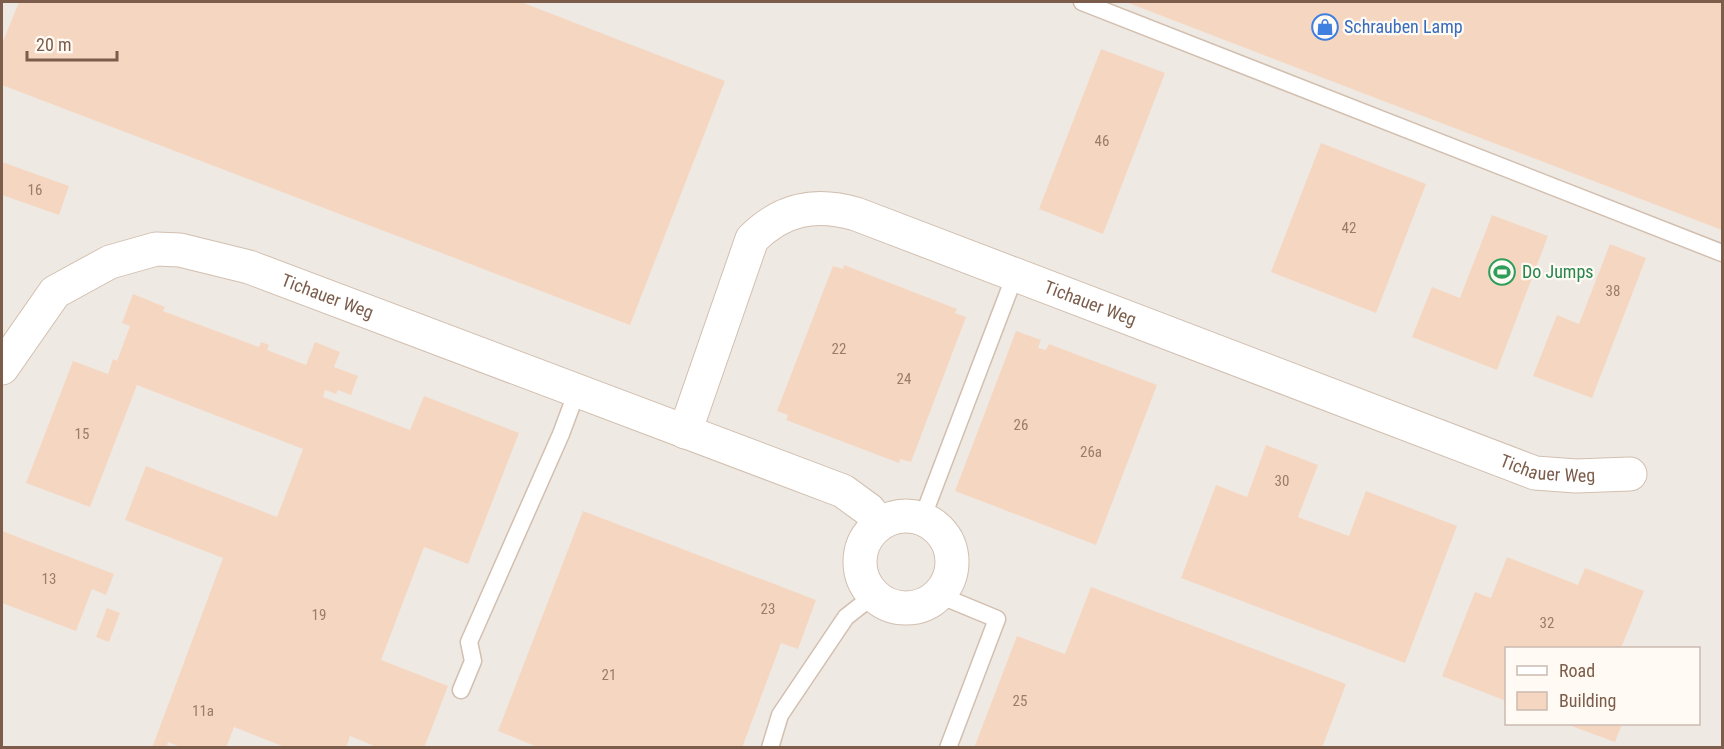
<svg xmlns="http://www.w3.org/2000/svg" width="1724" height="749" font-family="'Roboto Condensed',sans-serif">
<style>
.industrial{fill:#efe9e3;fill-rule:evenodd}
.building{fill:#f5d7c1}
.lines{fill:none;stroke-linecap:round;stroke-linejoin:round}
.lane-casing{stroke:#d2bfaf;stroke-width:19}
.street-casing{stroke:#d2bfaf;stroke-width:35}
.lane{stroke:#fff;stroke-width:16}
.street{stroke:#fff;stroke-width:33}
.labels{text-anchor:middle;stroke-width:4.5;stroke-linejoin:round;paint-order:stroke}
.number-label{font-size:15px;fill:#9a7c68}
.shop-label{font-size:18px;fill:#366cbe;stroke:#fffaf3;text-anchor:start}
.leisure-label{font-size:18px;fill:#27864d;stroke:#fffaf3;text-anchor:start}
.street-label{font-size:18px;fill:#7c5d4b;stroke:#fffaf3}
</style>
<rect width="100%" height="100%" fill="#fef7eb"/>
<path class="industrial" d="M 2,2 L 1722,2 L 1722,747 L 2,747 ZM 1506,648 L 1698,648 L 1698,724 L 1506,724 Z"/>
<g class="building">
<path d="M 19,2 L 521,2 L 725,81 L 630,325 L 2,85 L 2,44 Z"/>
<path d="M 1126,2 L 1722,2 L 1722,230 L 1386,102 Z"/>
<path d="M 1101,49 L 1165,73 L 1103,234 L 1039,209 Z"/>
<path d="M 1321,143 L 1426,184 L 1376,313 L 1271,272 Z"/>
<path d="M 2,162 L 69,186 L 59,215 L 2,195 Z"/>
<path d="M 1492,215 L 1548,236 L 1497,370 L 1412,337 L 1432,287 L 1460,298 Z"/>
<path d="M 1610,244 L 1646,258 L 1592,398 L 1533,376 L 1557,315 L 1579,324 Z"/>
<path d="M 844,265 L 957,309 L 955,313 L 966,317 L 911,462 L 900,459 L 899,463 L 786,420 L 788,415 L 777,411 L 833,266 L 843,269 Z"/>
<path d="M 133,294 L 165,307 L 163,311 L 259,347 L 261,342 L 269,345 L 267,350 L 306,365 L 315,342 L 340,352 L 334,367 L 358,376 L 351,395 L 338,390 L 336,394 L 325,390 L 323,397 L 410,430 L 424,396 L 519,433 L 468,564 L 424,547 L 381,660 L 448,686 L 424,748 L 379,748 L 350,736 L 346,748 L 287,748 L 234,727 L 226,748 L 183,748 L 168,742 L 167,745 L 174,748 L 152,748 L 223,558 L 125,520 L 146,466 L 277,517 L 303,449 L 137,385 L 90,507 L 26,483 L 73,361 L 108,374 L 113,359 L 117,361 L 130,326 L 122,323 Z"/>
<path d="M 1016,331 L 1041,340 L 1038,348 L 1046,350 L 1049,344 L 1157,385 L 1096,545 L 955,491 Z"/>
<path d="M 1266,445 L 1318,465 L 1298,517 L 1349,536 L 1366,491 L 1457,526 L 1405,663 L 1181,578 L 1216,485 L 1247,497 Z"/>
<path d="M 583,511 L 816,600 L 798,649 L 781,643 L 742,748 L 540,748 L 498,731 Z"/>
<path d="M 2,531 L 114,574 L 106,595 L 92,589 L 76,631 L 2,603 Z"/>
<path d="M 1507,557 L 1578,585 L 1585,568 L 1644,591 L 1621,648 L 1506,648 L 1506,701 L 1442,676 L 1475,592 L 1491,598 Z"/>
<path d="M 1091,587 L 1346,684 L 1322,748 L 974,748 L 1017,636 L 1065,654 Z"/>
<path d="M 107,608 L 120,613 L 109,642 L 96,637 Z"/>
<path d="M 1566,724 L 1622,724 L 1615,742 Z"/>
</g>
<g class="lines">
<g class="lane-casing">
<g id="lane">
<path d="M 1082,2 L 1722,253"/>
<path d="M 922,519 L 1015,275"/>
<path d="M 939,595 L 997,619 L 948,748"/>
<path d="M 461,690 L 473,661 L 469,642 L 561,434 L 577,391"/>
<path d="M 770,748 L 780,715 L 846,617 L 874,595"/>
</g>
</g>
<g class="street-casing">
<g id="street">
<path id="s1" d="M 2,368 L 55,292 L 110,262 L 156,249 L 180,250 L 249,267 L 843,491 L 869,510 L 879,524"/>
<path id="s2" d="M 685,432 L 752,239 C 782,209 815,202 856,214 L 1535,473 L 1576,476 L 1630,474"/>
<circle cx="906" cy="562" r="46"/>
</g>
</g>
<use href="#lane" class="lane"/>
<use href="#street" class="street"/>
</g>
<defs>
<g id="shop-ring" transform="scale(1.35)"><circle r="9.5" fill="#fffaf3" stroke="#3f7fe0" stroke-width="1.5"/><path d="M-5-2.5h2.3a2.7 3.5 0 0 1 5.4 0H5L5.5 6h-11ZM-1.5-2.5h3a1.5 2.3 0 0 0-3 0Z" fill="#3f7fe0"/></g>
<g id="stadium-ring" transform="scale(1.35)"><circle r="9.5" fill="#fffaf3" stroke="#2e9e5b" stroke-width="1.5"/><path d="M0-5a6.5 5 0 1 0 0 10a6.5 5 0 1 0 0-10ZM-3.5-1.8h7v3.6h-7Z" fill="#2e9e5b"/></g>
</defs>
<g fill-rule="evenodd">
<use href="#shop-ring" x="1325" y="27"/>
<use href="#stadium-ring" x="1502" y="272"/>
</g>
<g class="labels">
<g class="number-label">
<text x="1102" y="146">46</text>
<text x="35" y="195">16</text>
<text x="1349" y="233">42</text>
<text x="1613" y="296">38</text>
<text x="839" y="354">22</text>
<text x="904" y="384">24</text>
<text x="1021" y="430">26</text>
<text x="82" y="439">15</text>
<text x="1091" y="457">26a</text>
<text x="1282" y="486">30</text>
<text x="49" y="584">13</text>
<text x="768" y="614">23</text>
<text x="319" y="620">19</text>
<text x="1547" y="628">32</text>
<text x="609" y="680">21</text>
<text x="1020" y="706">25</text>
<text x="203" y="716">11a</text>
</g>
<g class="shop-label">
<text x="1344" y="33">Schrauben Lamp</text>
</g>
<g class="leisure-label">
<text x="1522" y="278">Do Jumps</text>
</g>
<g class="street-label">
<text dy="6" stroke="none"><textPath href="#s1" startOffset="382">Tichauer Weg</textPath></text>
<text dy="6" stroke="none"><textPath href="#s2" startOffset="568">Tichauer Weg</textPath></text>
<text dy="6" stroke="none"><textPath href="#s2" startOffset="1056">Tichauer Weg</textPath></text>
</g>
</g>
<rect width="1724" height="749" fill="none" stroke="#7c5d4b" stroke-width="6"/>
<rect x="1505" y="647" width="195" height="78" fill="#fffaf3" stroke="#cbbbb0" stroke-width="1.5"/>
<rect x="1517" y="666" width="30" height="9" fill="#ffffff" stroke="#cbbbb0" stroke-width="1.5"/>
<text x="1559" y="677" font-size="18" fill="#7c5d4b">Road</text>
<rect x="1517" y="692" width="30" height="18" fill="#f5d7c1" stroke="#cbbbb0" stroke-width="1.5"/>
<text x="1559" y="707" font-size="18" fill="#7c5d4b">Building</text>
<path d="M27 51v9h90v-9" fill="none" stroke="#7c5d4b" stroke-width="3"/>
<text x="36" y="51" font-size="18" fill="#7c5d4b" stroke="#fffaf3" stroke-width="4.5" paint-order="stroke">20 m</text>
</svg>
